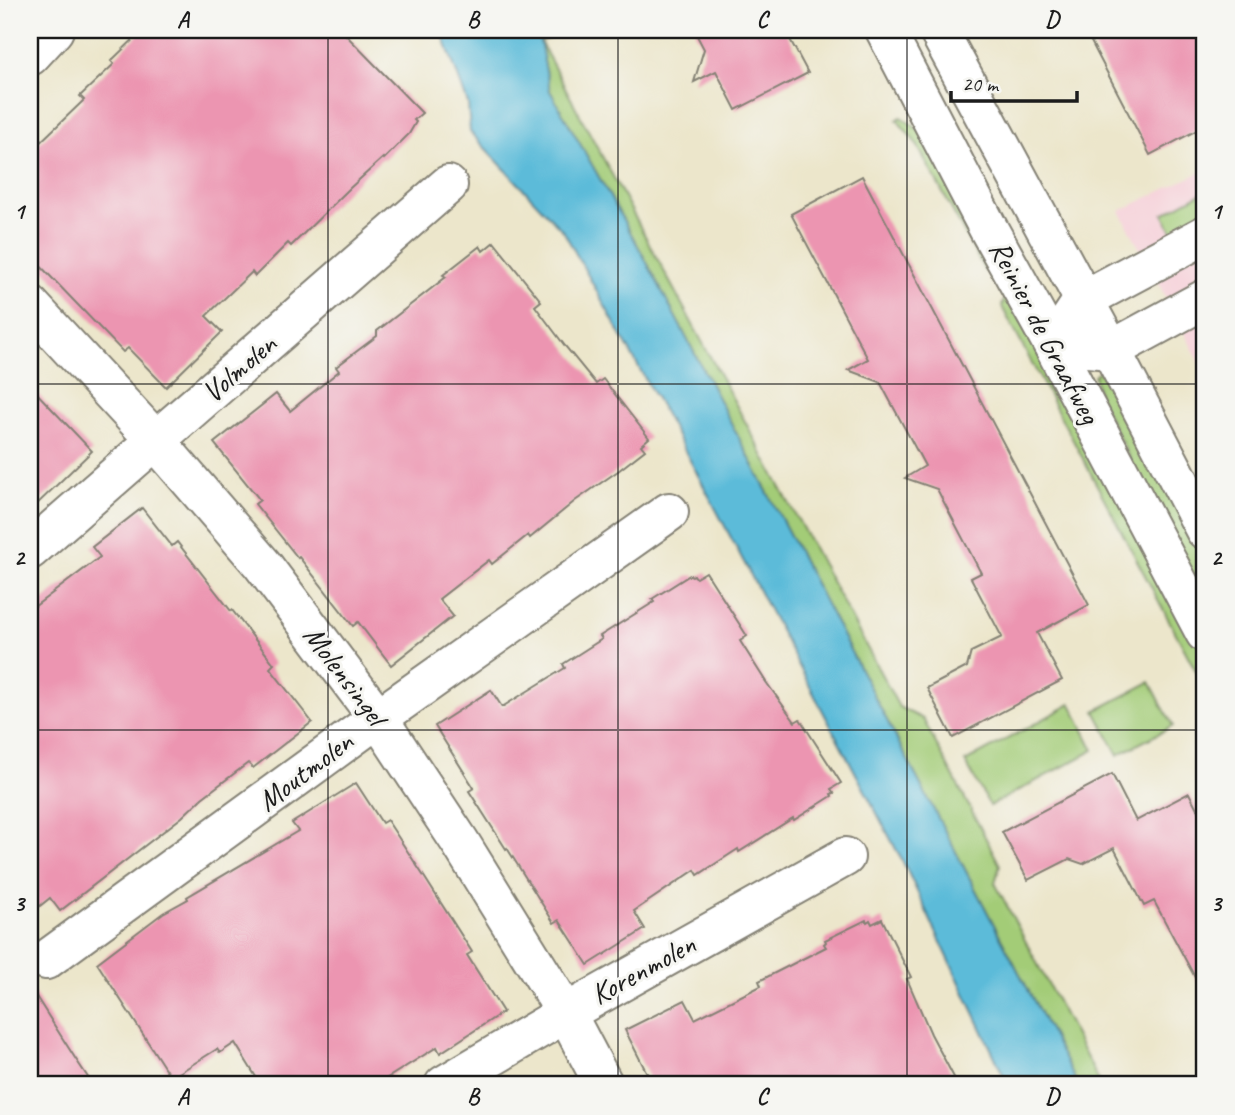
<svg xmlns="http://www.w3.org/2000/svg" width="1235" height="1115" font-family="Caveat,sans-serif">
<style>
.built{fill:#f6cfd8}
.green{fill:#a3cc77;stroke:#60744a;stroke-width:2}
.water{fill:#5bbbd9;stroke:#3c6c7a;stroke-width:2}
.building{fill:#ec95b1}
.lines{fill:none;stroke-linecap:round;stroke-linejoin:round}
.minor-casing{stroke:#848174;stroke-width:42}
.secondary-casing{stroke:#848174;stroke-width:42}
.minor{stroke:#fff;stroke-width:38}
.secondary{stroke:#fff;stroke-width:38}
.grid{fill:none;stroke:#1c1c1c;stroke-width:2;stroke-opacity:0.55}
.labels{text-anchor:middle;stroke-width:6;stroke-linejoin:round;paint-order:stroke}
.street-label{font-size:30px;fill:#1c1c1c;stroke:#f6f6f2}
.neatline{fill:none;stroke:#1c1c1c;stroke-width:2.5}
.grid-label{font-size:23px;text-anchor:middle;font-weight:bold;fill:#1c1c1c}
</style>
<rect width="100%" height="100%" fill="#f6f6f2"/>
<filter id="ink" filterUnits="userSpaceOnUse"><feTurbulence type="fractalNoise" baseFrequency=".0143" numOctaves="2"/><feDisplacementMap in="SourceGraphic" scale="14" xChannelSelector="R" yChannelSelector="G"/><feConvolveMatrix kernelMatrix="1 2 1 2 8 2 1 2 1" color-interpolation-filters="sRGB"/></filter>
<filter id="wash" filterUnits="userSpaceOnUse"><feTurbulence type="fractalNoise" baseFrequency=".00686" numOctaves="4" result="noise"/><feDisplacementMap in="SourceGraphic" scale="28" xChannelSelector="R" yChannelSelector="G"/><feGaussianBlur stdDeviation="1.57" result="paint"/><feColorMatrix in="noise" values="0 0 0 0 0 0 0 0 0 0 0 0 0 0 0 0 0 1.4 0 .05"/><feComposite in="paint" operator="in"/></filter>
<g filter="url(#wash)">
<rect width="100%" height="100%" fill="#ece6cb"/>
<path class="built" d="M 1205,170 L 1205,372 L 1120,211 Z"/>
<g class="green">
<path d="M 534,30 L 559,30 L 560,35 L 540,41 L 899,707 L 923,719 L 1000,865 L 995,883 L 1101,1085 L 1078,1085 L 642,253 L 550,91 L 540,41 Z"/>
<path d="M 901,117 L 925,134 L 999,263 L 985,271 L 916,143 L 897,120 Z"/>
<path d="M 1205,191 L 1205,225 L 1177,240 L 1163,214 Z"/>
<path d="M 1014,293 L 1205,653 L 1205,688 L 1002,307 C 1003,298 1007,297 1014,293 Z"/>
<path d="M 1110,369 L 1205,547 L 1205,611 L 1099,397 L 1094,376 L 1098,372 Z"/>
<path d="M 1150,682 L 1173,726 L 1118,755 L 1095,711 Z"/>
<path d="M 1071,704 L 1094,750 L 990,806 L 965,762 Z"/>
</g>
<path class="water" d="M 441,30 L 534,30 L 540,41 L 550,91 L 642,253 L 1078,1085 L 1008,1085 L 906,868 L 684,449 L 564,232 L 470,132 L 468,104 Z"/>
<g id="blocks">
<g class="building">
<path d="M 143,30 L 341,30 L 422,113 L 414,120 L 416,122 L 409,134 L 384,159 L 383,158 L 350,188 L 291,246 L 288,243 L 255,276 L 252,272 L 206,316 L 222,332 L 166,387 L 128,348 L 123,352 L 30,255 L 30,152 L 84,100 L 80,96 L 114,64 L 111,61 Z"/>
<path d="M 694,30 L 785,30 L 808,73 L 736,110 L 716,71 L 694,82 L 704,49 Z"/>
<path d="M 1085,30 L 1205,30 L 1205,126 L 1150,155 Z"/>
<path d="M 862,176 L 1089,605 L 1037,633 L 1062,680 L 953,738 L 927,688 L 967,667 L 971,652 L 1002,637 L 971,578 L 981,573 L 937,489 L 905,478 L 925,466 L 880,382 L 848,370 L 868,359 L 791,214 Z"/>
<path d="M 494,242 L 541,301 L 535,306 L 565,346 L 596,384 L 603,379 L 649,438 L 641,445 L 645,450 L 618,471 L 575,501 L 530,538 L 528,535 L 492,564 L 489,560 L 439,599 L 453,616 L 391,665 L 358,622 L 353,626 L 299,557 L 298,558 L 255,504 L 260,500 L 214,443 L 276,394 L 290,411 L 339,371 L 336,367 L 377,336 L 377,331 L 446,277 L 443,275 L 480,246 L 483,251 Z"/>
<path d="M 30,386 L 92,451 L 30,511 Z"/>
<path d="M 142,508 L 172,546 L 177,542 L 231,611 L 232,610 L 274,664 L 270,668 L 312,722 L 253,768 L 248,763 L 202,798 L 182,817 L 60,911 L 50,898 L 30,914 L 30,610 L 100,557 L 92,547 Z"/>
<path d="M 706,572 L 747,636 L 740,641 L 766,682 L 795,722 L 800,719 L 841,783 L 831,789 L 834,793 L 831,794 L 832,796 L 794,820 L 793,818 L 739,852 L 738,849 L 698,875 L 695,870 L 634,911 L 645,929 L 588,965 L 559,920 L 554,923 L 507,848 L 506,849 L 469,791 L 474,788 L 435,726 L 491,690 L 502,707 L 565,668 L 563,664 L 602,639 L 600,636 L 654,602 L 652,599 L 690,575 L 692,576 L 694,575 L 696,578 Z"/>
<path d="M 1112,774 L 1136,821 L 1189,793 L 1205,824 L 1205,996 L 1154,901 L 1144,906 L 1114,848 L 1083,864 L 1069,859 L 1028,880 L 1002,832 Z"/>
<path d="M 356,783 L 382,823 L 387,820 L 425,878 L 472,952 L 467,955 L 503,1012 L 440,1053 L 437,1047 L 376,1085 L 261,1085 L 235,1043 L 220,1053 L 217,1049 L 171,1078 L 97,963 L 163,913 L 188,899 L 187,897 L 298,831 L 292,823 Z"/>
<path d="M 882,919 L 911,977 L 907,979 L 931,1034 L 958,1085 L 653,1085 L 625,1030 L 685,1000 L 695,1019 L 761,986 L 759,981 L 826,947 L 824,944 L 826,942 L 825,940 L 866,920 L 867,922 L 870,920 L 872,924 Z"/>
<path d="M 30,987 L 75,1058 L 93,1085 L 30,1085 Z"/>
</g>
</g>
</g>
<g filter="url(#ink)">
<use href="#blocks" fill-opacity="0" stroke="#848174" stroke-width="2"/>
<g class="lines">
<g class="minor-casing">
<g id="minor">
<path d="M 30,56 L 54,30"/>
<path d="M 1205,235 L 1083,300 L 1053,345 L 1111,350 L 1205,299"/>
<path d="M 30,305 L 156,441 L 262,564 L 378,718 L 460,842 L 566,1013 L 604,1085"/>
<path d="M 30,550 L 448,185"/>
<path d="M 46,960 L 378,718 L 669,512"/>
<path d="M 444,1085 L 566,1013 L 845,857"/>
</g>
</g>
<g class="secondary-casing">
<g id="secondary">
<path d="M 885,30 L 988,228 L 1053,345 L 1205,633"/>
<path d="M 938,30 L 1111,350 L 1205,530"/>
</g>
</g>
<use href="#minor" class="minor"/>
<use href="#secondary" class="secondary"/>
</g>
</g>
<path class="grid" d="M 328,30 L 328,1085M 618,30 L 618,1085M 907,30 L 907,1085M 30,384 L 1205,384M 30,730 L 1205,730"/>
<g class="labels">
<g class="street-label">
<text transform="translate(1045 332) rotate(62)" y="10">Reinier de Graafweg</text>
<text transform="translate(239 368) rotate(-41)" y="10">Volmolen</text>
<text transform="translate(345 675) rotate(53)" y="10">Molensingel</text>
<text transform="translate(305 771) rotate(-37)" y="10">Moutmolen</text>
<text transform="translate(643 969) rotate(-29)" y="10">Korenmolen</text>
</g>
</g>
<rect width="1235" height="1115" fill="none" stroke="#f6f6f2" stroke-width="77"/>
<path d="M951 91v10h126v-10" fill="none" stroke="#1c1c1c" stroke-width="3.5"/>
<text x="962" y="91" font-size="21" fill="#1c1c1c" stroke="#f6f6f2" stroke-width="5" paint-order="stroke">20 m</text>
<rect x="38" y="38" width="1158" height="1038" class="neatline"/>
<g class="grid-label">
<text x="183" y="27">A</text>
<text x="473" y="27">B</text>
<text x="762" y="27">C</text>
<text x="1052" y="27">D</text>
<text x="19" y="219">1</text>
<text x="1216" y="219">1</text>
<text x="19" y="565">2</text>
<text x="1216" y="565">2</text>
<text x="19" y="911">3</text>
<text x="1216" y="911">3</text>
<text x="183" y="1104">A</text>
<text x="473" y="1104">B</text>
<text x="762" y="1104">C</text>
<text x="1052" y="1104">D</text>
</g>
</svg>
